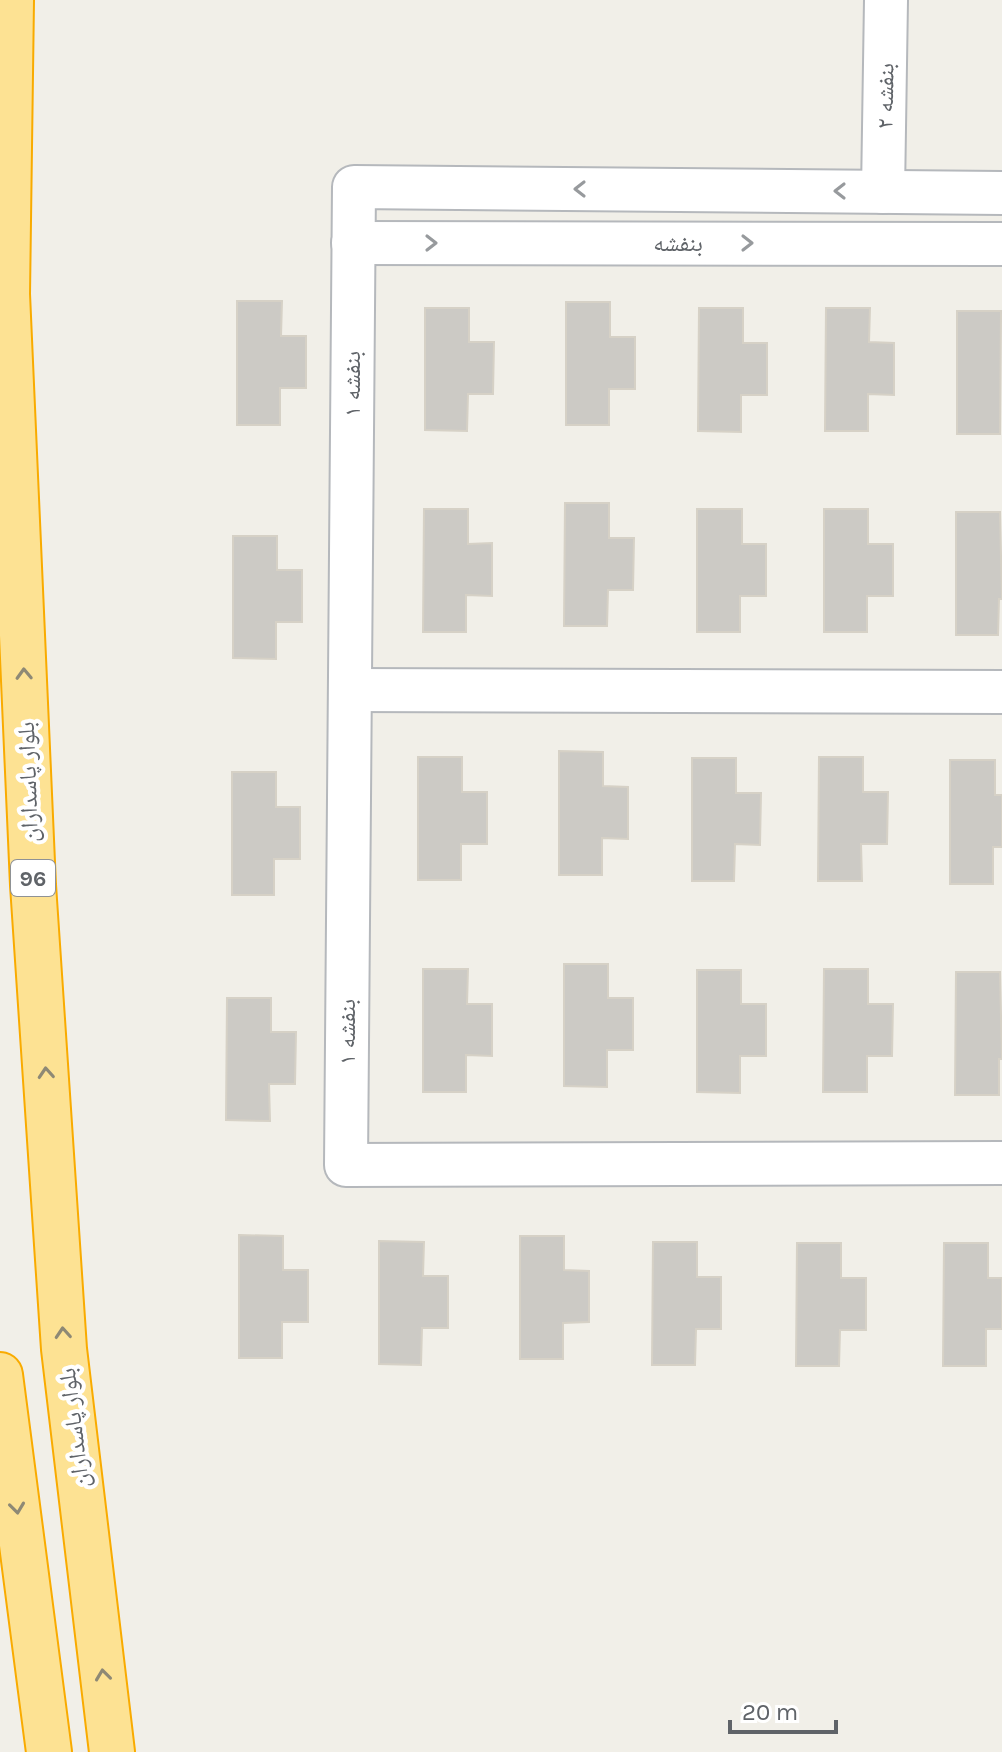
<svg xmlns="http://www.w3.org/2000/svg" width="1002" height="1752" font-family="Karla,'Noto Naskh Arabic',sans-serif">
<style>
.building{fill:#cccac5;stroke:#d6d1c6;stroke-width:2}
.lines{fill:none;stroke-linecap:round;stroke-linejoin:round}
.minor-casing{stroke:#b5b8bc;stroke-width:46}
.highway-casing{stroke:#f9ab00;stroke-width:48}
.minor{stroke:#fff;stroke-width:42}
.highway{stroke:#fde293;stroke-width:44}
.oneway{stroke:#979a9d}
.oneway2{stroke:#8e8975}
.labels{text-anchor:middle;stroke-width:8;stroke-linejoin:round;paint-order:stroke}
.shield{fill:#fff;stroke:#8f9295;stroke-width:2}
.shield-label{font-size:22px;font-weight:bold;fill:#5f6368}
.street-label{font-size:24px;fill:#5f6368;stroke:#fff}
</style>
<rect width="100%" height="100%" fill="#f1efe8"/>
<g class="building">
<path d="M 237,301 L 282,301 L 281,336 L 306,336 L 306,388 L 280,388 L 280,425 L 237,425 Z"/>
<path d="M 566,302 L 610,302 L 610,337 L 635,337 L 635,389 L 609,389 L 609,425 L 566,425 Z"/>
<path d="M 425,308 L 469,308 L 469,342 L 494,342 L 493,394 L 468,394 L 467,431 L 425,430 Z"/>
<path d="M 699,308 L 743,308 L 743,343 L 767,343 L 767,395 L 741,395 L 741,432 L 698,431 Z"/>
<path d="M 826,308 L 870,308 L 869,342 L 894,343 L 894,395 L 868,394 L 868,431 L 825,431 Z"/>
<path d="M 957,311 L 1001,311 L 1000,434 L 957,434 Z"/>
<path d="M 565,503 L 609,503 L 609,538 L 634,538 L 633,590 L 608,590 L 607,626 L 564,626 Z"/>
<path d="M 424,509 L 468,509 L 468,544 L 492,543 L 492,596 L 466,595 L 466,632 L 423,632 Z"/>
<path d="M 697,509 L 742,509 L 742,544 L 766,544 L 766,596 L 740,596 L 740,632 L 697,632 Z"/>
<path d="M 824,509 L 868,509 L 868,544 L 893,544 L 893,596 L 867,596 L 867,632 L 824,632 Z"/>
<path d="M 956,512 L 1000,512 L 1002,599 L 999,599 L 998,635 L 956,635 Z"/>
<path d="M 233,536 L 277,536 L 277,570 L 302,570 L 302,622 L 276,622 L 276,659 L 233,658 Z"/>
<path d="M 559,751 L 603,752 L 603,786 L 628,787 L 628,839 L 602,838 L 602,875 L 559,875 Z"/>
<path d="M 418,757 L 462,757 L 462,792 L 487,792 L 487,844 L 461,844 L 461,880 L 418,880 Z"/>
<path d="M 819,757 L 863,757 L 863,792 L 888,792 L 887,844 L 861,844 L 862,881 L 818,881 Z"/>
<path d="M 692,758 L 736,758 L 736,793 L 761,793 L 760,845 L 735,844 L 734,881 L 692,881 Z"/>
<path d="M 950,760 L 995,760 L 995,795 L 1002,795 L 1002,847 L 993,847 L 993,884 L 950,884 Z"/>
<path d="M 232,772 L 276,772 L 276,807 L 300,807 L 300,859 L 274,859 L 274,895 L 232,895 Z"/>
<path d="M 564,964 L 608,964 L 608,998 L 633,998 L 633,1050 L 607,1050 L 607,1087 L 564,1086 Z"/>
<path d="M 423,969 L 468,969 L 467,1004 L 492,1004 L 492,1056 L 466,1055 L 466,1092 L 423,1092 Z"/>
<path d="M 824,969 L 868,969 L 868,1004 L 893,1004 L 892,1056 L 867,1056 L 867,1092 L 823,1092 Z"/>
<path d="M 697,970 L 741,970 L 741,1004 L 766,1004 L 766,1056 L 740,1056 L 740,1093 L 697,1092 Z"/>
<path d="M 956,972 L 1000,972 L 1002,1059 L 999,1059 L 999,1095 L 955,1095 Z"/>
<path d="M 227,998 L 271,998 L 271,1032 L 296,1032 L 295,1084 L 269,1084 L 270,1121 L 226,1120 Z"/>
<path d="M 239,1235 L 283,1236 L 283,1270 L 308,1270 L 308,1322 L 282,1322 L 282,1358 L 239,1358 Z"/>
<path d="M 520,1236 L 564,1236 L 564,1270 L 589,1271 L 589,1322 L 563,1323 L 563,1359 L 520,1359 Z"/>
<path d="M 379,1241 L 424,1242 L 423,1276 L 448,1276 L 448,1328 L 422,1328 L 421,1365 L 379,1364 Z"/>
<path d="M 653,1242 L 697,1242 L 697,1277 L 721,1277 L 721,1329 L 696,1329 L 695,1365 L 652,1365 Z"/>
<path d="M 797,1243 L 841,1243 L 841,1278 L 866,1278 L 866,1330 L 840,1330 L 839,1366 L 796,1366 Z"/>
<path d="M 944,1243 L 988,1243 L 988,1278 L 1002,1278 L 1002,1329 L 986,1329 L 986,1366 L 943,1366 Z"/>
</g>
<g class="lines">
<g class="minor-casing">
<g id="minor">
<path d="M 883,192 L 886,0"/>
<path d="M 1002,193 L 354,187 L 346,1165 L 1002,1163"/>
<path d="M 353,243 L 1002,244"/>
<path d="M 350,690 L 1002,692"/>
</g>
</g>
<g class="highway-casing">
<g id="highway">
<path d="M 11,0 L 7,294 L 33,885 L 64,1349 L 112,1752"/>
<path d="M 0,1375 L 49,1752"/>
</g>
</g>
<use href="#minor" class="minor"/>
<use href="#highway" class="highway"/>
</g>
<defs><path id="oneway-chevron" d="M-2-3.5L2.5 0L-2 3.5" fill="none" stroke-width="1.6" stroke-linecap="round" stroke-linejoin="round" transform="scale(2)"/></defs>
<g class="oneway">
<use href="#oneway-chevron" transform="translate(580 189) rotate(-180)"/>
<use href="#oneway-chevron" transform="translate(840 191) rotate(-180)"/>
<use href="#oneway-chevron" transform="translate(431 243)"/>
<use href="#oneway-chevron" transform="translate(747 243)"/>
</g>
<g class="oneway2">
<use href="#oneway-chevron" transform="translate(24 674) rotate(-92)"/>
<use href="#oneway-chevron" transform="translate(46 1073) rotate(-94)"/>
<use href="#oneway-chevron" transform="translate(63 1333) rotate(-94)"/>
<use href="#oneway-chevron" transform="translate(17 1508) rotate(83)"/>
<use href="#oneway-chevron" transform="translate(103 1675) rotate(-97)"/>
</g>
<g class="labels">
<rect class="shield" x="11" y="860" width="44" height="36" rx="6"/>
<g class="shield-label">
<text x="33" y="886">96</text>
</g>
<g class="street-label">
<text transform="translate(885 96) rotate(-89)" y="8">بنفشه ۲</text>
<text x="678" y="251">بنفشه</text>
<text transform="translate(352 384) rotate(-90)" y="8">بنفشه ۱</text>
<text transform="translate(28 782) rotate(-92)" y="8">بلوار پاسداران</text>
<text transform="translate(347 1032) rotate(-90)" y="8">بنفشه ۱</text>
<text transform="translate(74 1428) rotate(-97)" y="8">بلوار پاسداران</text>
</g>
</g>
<path d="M730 1720v12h106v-12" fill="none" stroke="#5f6368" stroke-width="4"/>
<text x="742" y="1720" font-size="24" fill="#5f6368" stroke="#ffffff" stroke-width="6" paint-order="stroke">20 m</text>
</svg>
